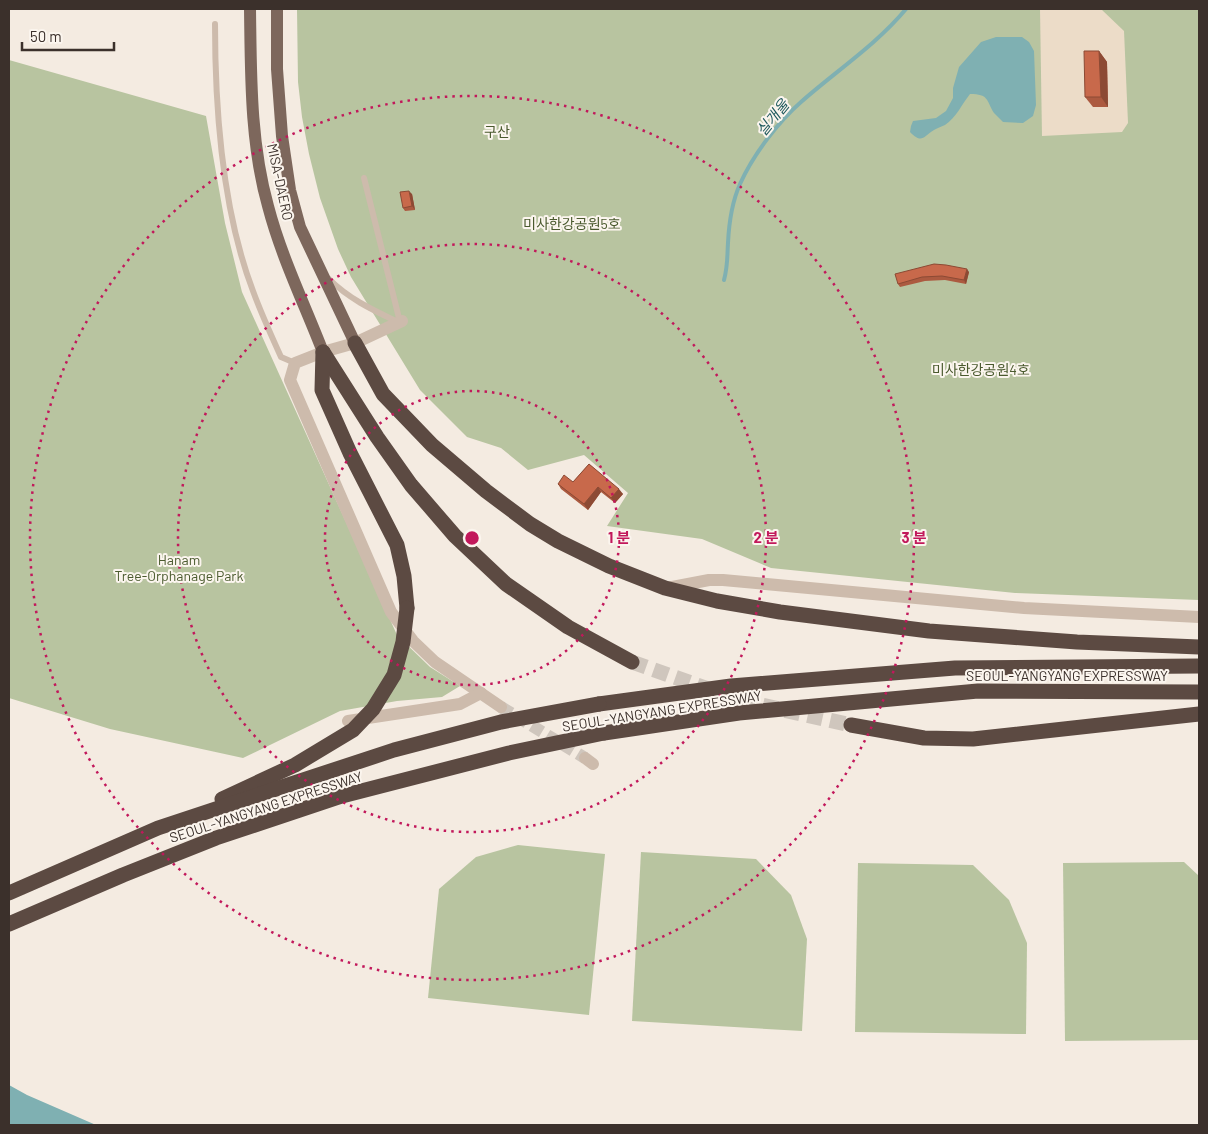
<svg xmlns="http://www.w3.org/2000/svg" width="1208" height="1134" font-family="Barlow,'Noto Sans KR',sans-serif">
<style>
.green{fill:#b8c4a0}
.plaza{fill:#ecdcc8}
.water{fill:#7fb0b2}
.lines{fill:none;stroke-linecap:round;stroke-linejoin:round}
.stream{stroke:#7fb0b2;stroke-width:4}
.minor-tunnel{stroke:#cfc6bd;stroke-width:12;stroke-dasharray:12 6;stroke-linecap:butt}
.motorway-tunnel{stroke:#cfc6bd;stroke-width:15;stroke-dasharray:15 8;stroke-linecap:butt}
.service{stroke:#cdbbac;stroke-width:6}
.minor{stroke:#cdbbac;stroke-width:12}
.primary{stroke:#7d675c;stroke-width:12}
.motorway{stroke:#5c4a42;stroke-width:15}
.motorway-bridge{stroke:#5c4a42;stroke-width:15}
.wall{fill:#ac5a40}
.shaded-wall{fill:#8c4a34}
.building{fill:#c8694b;stroke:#8c4a34}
.ring{fill:none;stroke:#c2185b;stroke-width:2.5;stroke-dasharray:2.5 5}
.labels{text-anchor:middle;stroke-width:4;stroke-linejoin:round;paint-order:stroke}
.park-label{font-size:14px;fill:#4a5a2e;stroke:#fbf5ee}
.street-label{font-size:14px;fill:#3b302b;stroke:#fbf5ee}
.water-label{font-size:15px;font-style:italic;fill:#1f5a5e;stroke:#fbf5ee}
.centre{fill:#c2185b;stroke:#fbf5ee;stroke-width:2.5}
.ring-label{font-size:15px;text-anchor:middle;font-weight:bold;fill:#c2185b;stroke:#fbf5ee;stroke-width:4;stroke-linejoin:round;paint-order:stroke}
</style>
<rect width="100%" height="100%" fill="#f4ebe1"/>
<g class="green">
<path d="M 297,9 L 1199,9 L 1199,600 L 1015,593 L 771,568 L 702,539 L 607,526 L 628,493 L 584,455 L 528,470 L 501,448 L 467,437 L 420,390 L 351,277 L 338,249 L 320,198 L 309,154 L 302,117 L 298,82 Z"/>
<path d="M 9,60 L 206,116 L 225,223 L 242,292 L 397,635 L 430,667 L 460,686 L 442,697 L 397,701 L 340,711 L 243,758 L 110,729 L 9,698 Z"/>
<path d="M 518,845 L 605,854 L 589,1015 L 428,998 L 439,889 L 476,857 Z"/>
<path d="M 641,852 L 756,859 L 791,895 L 807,939 L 802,1031 L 632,1021 Z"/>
<path d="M 1184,862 L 1199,876 L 1199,1040 L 1065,1041 L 1063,863 Z"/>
<path d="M 858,863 L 973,865 L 1009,900 L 1027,943 L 1026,1034 L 855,1032 Z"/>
</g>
<path class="plaza" d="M 1040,9 L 1101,9 L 1124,31 L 1128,123 L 1122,132 L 1042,136 Z"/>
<g class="water">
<path d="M 996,37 L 1022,37 L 1029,42 L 1034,51 L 1036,105 L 1033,116 L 1023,123 L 1003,122 C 1000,119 997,116 994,113 C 986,100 989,94 970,94 C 962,104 956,118 945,125 C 941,127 937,128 934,130 C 923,137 922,144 910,132 L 911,126 L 913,121 L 936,118 L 946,111 L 953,98 L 953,88 L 959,67 L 981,42 Z"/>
<path d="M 9,1085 L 27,1095 L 96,1125 L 9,1125 Z"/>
</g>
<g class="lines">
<path class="stream" d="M 724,280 C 728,265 727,258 728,243 C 729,222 732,202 740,184 C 753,155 778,122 801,102 C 836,71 876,45 906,9"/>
<path class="minor-tunnel" d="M 501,707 L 585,758"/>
<path class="motorway-tunnel" d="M 632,662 L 739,700 L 851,725"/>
<g class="service">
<path d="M 215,24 C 215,109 222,210 253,291 C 261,313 271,335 281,357 L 295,363"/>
<path d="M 364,178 L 400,322"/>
<path d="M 329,279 C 349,299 373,310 398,322"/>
</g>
<g class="minor">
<path d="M 402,321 L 355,343 L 323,352 L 295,363 L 290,380 L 391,612 L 413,641 L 435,662 L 501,707"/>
<path d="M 667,588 L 709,580 L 723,580 L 1024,608 L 1199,617"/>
<path d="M 348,721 L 460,704 L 481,693"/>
<path d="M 585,758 L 593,764"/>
</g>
<g class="primary">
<path d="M 250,9 C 251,74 250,142 268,206 C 281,256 304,303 323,352"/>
<path d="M 277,9 L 277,69 L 282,136 L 290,190 L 300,227 L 355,343"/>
</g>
<g class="motorway">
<path d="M 355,343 L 383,394 L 432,445 L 486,491 L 530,524 L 558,541 L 609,566 L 665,588 L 717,601 L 780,612 L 929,631 L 1077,642 L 1199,647"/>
<path d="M 323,352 L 377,437 L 411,485 L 455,536 L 506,584 L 568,627 L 632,662"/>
<path d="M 323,352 L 322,390 L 350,453 L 397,545 L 404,576 L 407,608"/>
<path d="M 599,704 L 731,686 L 955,668 L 1199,666"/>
<path d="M 851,725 L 924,738 L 973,739 L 1199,714"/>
<path d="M 604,733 L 739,713 L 978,691 L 1199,692"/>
</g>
<g class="motorway-bridge">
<path d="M 222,799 L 295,765 L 353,730 L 373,709 L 394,675 L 403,642 L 407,608"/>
<path d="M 9,893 L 158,828 L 394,750 L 501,722 L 599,704"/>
<path d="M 9,924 L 123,875 L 216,838 L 342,796 L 509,753 L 604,733"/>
</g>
</g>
<g class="wall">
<path d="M 1099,51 L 1107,62 L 1108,107 L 1093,107 L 1085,97 Z"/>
<path d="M 412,194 L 415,210 L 405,211 L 403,208 Z"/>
<path d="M 934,264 L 969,272 L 966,284 L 945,280 L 925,281 L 900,287 L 898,284 Z"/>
<path d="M 589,464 L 623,494 L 615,503 L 601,492 L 588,510 L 561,489 L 558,484 L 573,482 Z"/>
</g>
<g class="shaded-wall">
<path d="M 1099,51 L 1107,62 L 1108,107 L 1101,97 Z"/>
<path d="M 409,191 L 412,194 L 415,210 L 412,206 Z"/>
<path d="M 967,269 L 969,272 L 966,284 L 964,280 Z"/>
<path d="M 598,487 L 601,492 L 588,510 L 584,504 Z"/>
<path d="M 619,489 L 623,494 L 615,503 L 611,498 Z"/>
</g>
<g class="building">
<path d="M 1084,51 L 1099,51 L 1101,97 L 1085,97 Z"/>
<path d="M 409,191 L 412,206 L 403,208 L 400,192 Z"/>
<path d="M 934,264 L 946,265 L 967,269 L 964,280 L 942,276 L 922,277 L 898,284 L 895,274 Z"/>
<path d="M 589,464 L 619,489 L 611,498 L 598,487 L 584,504 L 558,484 L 564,475 L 573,482 Z"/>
</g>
<g class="ring">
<circle cx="472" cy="538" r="147"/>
<circle cx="472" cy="538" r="294"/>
<circle cx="472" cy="538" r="442"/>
</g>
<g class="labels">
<g class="park-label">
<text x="497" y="137">구산</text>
<text x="572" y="229">미사한강공원5호</text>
<text x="981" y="375">미사한강공원4호</text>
<text x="179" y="565">Hanam<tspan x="179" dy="16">Tree-Orphanage Park</tspan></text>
</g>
<g class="street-label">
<text transform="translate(280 182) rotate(78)" y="5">MISA-DAERO</text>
<text x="1067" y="681">SEOUL-YANGYANG EXPRESSWAY</text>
<text transform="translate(662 711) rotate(-9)" y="5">SEOUL-YANGYANG EXPRESSWAY</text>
<text transform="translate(266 807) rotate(-18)" y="5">SEOUL-YANGYANG EXPRESSWAY</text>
</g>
<g class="water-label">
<text transform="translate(773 118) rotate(-51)" y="5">실개울</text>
</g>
</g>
<circle cx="472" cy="538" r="8" class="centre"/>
<g class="ring-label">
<text x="619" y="543">1 분</text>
<text x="766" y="543">2 분</text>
<text x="914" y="543">3 분</text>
</g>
<rect width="1208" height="1134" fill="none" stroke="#3b302b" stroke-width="20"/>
<path d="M22 42v8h92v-8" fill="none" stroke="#3b302b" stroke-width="2.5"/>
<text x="30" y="42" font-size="15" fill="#3b302b" stroke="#fbf5ee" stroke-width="4" paint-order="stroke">50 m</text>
</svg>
